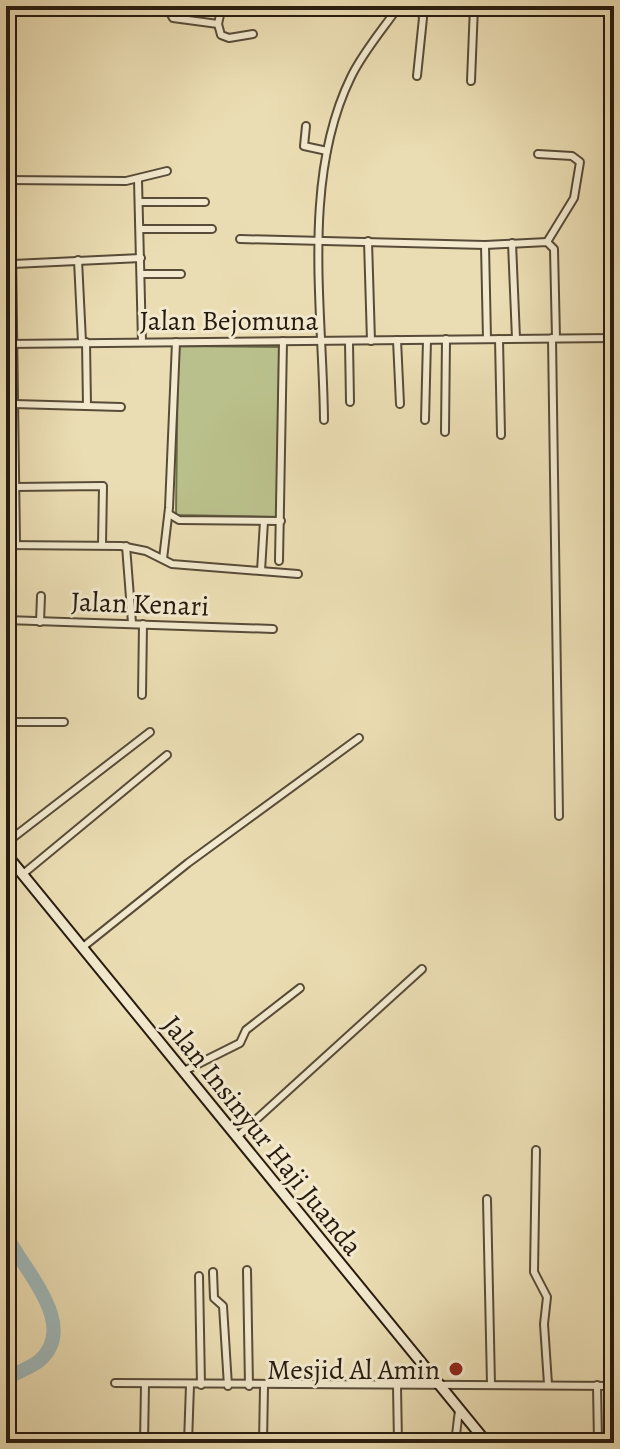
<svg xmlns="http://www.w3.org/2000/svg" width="620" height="1449" font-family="Alegreya,serif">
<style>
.green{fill:#bac08b;stroke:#706e4d;stroke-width:2}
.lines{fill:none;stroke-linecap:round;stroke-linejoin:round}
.river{stroke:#9fb8b9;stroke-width:14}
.street-casing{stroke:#584c38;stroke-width:10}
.secondary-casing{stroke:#271b0f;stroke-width:13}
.street{stroke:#f2e9ce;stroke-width:6}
.secondary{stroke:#f2e9ce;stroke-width:9}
.poi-dot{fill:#8f2418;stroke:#f2e9ce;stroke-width:3}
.labels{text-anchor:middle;stroke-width:6;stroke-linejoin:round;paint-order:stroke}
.street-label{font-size:28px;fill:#271b0f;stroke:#f2e9ce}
.poi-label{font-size:28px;fill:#271b0f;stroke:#f2e9ce;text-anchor:end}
</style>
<rect width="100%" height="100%" fill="#ebddb3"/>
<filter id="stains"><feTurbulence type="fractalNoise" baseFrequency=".0025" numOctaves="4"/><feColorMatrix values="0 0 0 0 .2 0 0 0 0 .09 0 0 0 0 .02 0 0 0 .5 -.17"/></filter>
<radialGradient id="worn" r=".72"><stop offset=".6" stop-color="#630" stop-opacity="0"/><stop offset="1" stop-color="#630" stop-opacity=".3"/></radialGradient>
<g class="green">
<path d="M 606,344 L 614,344 L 614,523 L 608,523 Z"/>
<path d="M 178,346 L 280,347 L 277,517 L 176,515 Z"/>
</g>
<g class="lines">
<g class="river">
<path d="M 6,1093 L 6,1116"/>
<path d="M 6,1234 C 21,1268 81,1325 39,1361 C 30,1368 16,1373 6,1378"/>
</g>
<g class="street-casing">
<g id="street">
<path d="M 166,6 L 173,18 L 218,24"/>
<path d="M 222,6 L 218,24 L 221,35 L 229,38 L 253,34"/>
<path d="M 417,76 L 423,18 L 420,6"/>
<path d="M 471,81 L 474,6"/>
<path d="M 306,126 L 304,146 L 327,151"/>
<path d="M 538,154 L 572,156 L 580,162 L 574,198 L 547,242"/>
<path d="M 6,180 L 126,181 L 167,171"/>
<path d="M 11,180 L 16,545"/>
<path d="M 138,180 L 142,342"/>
<path d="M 139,202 L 205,202"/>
<path d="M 141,229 L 212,229"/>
<path d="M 240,239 L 485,245 L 547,242 L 554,249 L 556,338"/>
<path d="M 368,241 L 371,341"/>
<path d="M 512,243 L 516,338"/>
<path d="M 485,245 L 487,339"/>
<path d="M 78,260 L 82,342"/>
<path d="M 13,264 L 141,258"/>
<path d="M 142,274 L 181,274"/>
<path d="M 552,338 L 559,816"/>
<path d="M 499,339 L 501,435"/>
<path d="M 397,340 L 400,404"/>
<path d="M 86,342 L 87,406"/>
<path d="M 349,342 L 350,402"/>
<path d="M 6,344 L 614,338"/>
<path d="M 14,404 L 121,407"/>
<path d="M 324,420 C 323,310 301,179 351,77 C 363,52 383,29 399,6"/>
<path d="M 425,420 L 427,340"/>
<path d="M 445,432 L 446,339"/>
<path d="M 14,487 L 103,486 L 102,545"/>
<path d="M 169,514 L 179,520 L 281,521"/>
<path d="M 6,545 L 121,546 L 146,551 L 172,564 L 298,574"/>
<path d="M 126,546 L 132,623"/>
<path d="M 163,559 L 169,508 L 176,342"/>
<path d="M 279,561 L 283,341"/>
<path d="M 261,571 L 264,521"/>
<path d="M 6,620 L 273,629"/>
<path d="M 40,622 L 41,596"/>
<path d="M 142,695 L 143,624"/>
<path d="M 6,722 L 64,722"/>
<path d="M 6,843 L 150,732"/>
<path d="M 23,874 L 167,755"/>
<path d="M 83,947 L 188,863 L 359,738"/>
<path d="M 184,1071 L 240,1043 L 246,1030 L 300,988"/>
<path d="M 237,1137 L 422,969"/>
<path d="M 536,1150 L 534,1272 L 547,1297 L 544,1324 L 548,1384"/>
<path d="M 609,1162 L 613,1386"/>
<path d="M 487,1199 L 491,1384"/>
<path d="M 247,1270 L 249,1386"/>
<path d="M 213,1272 L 214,1298 L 223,1306 L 228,1386"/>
<path d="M 199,1276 L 201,1385"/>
<path d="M 115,1383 L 614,1386"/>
<path d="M 597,1385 L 598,1443"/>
<path d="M 397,1386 L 398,1443"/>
<path d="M 144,1443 L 145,1384"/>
<path d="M 188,1443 L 190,1385"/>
<path d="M 263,1443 L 264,1387"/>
<path d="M 455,1443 L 459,1410"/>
</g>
</g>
<g class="secondary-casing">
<path id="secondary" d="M 6,854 L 487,1443"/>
</g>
<use href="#street" class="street"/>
<use href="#secondary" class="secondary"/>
</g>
<circle class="poi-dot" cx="456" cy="1369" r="8"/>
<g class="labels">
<g class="street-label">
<text x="229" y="330">Jalan Bejomuna</text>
<text transform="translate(140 603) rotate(2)" y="10">Jalan Kenari</text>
<text transform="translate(263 1135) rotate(51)" y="10">Jalan Insinyur Haji Juanda</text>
</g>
<g class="poi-label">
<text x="440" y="1379">Mesjid Al Amin</text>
</g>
</g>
<rect width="620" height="1449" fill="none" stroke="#ebddb3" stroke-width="32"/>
<rect x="8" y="8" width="604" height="1433" fill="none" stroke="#271b0f" stroke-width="4"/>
<rect x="16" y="16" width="588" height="1417" fill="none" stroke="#271b0f" stroke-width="2"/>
<rect width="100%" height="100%" filter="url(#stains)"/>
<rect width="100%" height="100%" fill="url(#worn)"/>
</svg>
